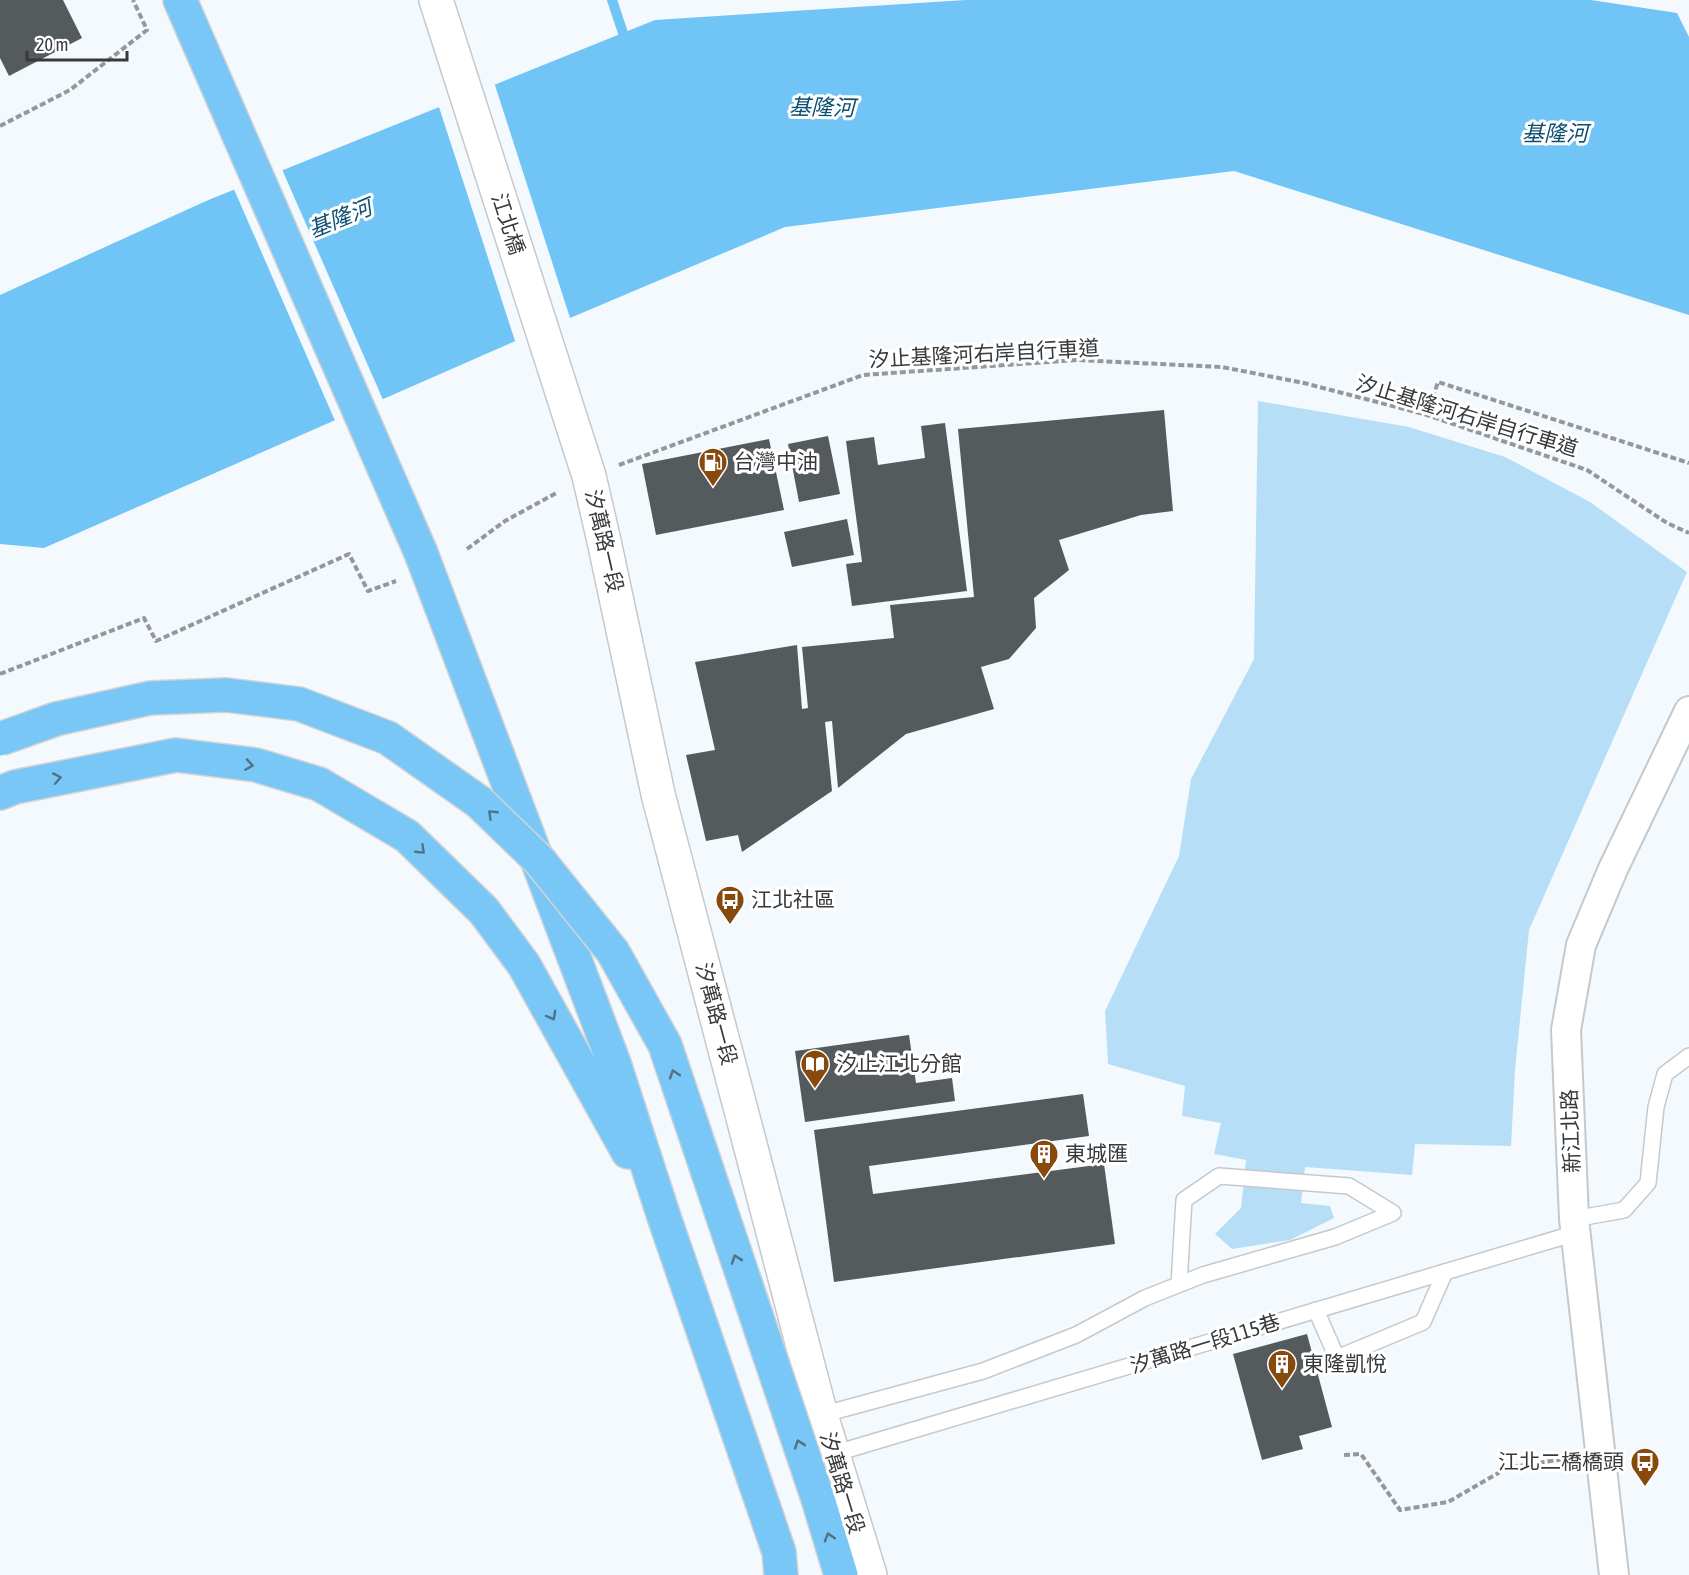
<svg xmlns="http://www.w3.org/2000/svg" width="1689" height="1575" font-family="'Asap Condensed','Noto Sans TC',sans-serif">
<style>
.green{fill:#b7def7}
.water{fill:#71c4f6}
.pier{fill:#f3f9fd}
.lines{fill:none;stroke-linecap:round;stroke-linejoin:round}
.stream{stroke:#71c4f6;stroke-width:10}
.building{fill:#555a5d}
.lane-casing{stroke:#c4c9cd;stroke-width:18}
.street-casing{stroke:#c4c9cd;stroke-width:32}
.secondary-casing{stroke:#c4c9cd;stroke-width:36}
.highway-casing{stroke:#d3d3d4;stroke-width:36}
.path{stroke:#95989b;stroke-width:4;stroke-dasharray:6 3;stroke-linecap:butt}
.lane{stroke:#fff;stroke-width:15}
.street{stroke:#fff;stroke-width:28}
.secondary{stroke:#fff;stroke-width:33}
.highway{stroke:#79c7f7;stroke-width:33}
.highway-bridge-casing{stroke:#d3d3d4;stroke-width:36;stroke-linecap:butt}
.highway-bridge{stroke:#79c7f7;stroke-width:33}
.oneway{stroke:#517286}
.labels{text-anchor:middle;stroke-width:6;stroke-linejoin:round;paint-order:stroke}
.street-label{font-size:21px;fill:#37393b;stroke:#fff}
.poi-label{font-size:21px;fill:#37393b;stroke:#fff;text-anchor:start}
.water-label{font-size:22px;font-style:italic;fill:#0e5072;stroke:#fff}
</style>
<rect width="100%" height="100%" fill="#f3f9fd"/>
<path class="green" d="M 1258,401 L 1409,427 L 1505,457 L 1590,502 L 1687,572 L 1529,930 L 1515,1070 L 1511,1146 L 1415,1144 L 1412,1175 L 1305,1167 L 1301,1203 L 1330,1206 L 1334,1218 L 1290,1240 L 1232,1249 L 1215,1234 L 1241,1208 L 1246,1160 L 1214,1154 L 1221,1123 L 1182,1116 L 1185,1086 L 1108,1064 L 1105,1011 L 1179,856 L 1191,779 L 1254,659 Z"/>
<path class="water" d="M 966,0 L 1591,0 L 1677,13 L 1689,37 L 1689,315 L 1234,171 L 785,227 L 504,346 L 44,548 L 0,544 L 0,295 L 206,201 L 655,20 Z"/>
<g class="pier">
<path d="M 494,82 L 571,321 L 516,344 L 438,104 Z"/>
<path d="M 281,167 L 384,402 L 336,423 L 233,187 Z"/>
</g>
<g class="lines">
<path class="stream" d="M 612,0 L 627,45"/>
</g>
<g class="building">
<path d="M 0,0 L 63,0 L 82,38 L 9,76 L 0,58 Z"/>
<path d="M 1164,410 L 1173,511 L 1141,515 L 1059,540 L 1069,570 L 1034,598 L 1036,628 L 1009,659 L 981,667 L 994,709 L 906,734 L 838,788 L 832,721 L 825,722 L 832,791 L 742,852 L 738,835 L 706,841 L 686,755 L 715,750 L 695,662 L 797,645 L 802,709 L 808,708 L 802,647 L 894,638 L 890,605 L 974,597 L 958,429 Z"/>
<path d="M 945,423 L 967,591 L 852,606 L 846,564 L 862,562 L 846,441 L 874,437 L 878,465 L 925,458 L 921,426 Z"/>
<path d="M 828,436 L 840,494 L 799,502 L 788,444 Z"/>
<path d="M 769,439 L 784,510 L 656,535 L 642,464 Z"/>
<path d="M 847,519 L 854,555 L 792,567 L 784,532 Z"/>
<path d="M 909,1035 L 916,1083 L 952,1078 L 955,1101 L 805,1122 L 795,1051 Z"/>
<path d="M 1083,1094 L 1089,1136 L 869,1166 L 873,1194 L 1104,1164 L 1115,1244 L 834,1282 L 814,1130 Z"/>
<path d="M 1307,1334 L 1332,1427 L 1299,1436 L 1303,1449 L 1262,1460 L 1233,1354 Z"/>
</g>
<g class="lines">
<g class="lane-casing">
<g id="lane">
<path d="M 1574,1219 L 1624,1210 L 1648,1183 L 1656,1107 L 1665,1074 L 1689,1056"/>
<path d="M 1316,1310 L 1337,1358 L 1423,1322 L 1445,1272"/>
<path d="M 821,1415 L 983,1371 L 1076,1335 L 1145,1298 L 1203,1275 L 1335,1237 L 1393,1213 L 1349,1186 L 1219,1176 L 1184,1200 L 1179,1284"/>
<path d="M 833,1454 L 1576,1233"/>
</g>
</g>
<g class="street-casing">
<path id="street" d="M 1614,1575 L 1574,1219 L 1566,1030 L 1581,945 L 1613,869 L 1689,711"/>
</g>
<g class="secondary-casing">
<path id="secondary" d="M 436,0 L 589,476 L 604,541 L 658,794 L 821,1415 L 870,1575"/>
</g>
<g class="highway-casing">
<g id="highway">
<path d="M 180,0 L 421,553 L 614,1063 L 664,1217 L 779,1552 L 781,1575"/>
<path d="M 0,793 L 15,787 L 176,755 L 256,765 L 319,784 L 407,836 L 484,911 L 524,965 L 628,1152"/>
<path d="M 818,1499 L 841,1575"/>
</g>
</g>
<g class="path">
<path d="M 0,126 L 70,90 L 147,30 L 133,0"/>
<path d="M 1427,415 L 1438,382 L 1689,463"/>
<path d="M 619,465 L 863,375 L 1077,360 L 1222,367 L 1304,383 L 1427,415 L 1587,470 L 1667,523 L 1689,533"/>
<path d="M 467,549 L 505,521 L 558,492"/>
<path d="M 0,674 L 144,618 L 156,641 L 349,554 L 368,591 L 396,581"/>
<path d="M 1344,1455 L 1361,1454 L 1400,1510 L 1448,1502 L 1507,1468 L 1570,1458"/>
</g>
<use href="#lane" class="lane"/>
<use href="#street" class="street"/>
<use href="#secondary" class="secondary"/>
<use href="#highway" class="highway"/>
<g class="highway-bridge-casing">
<path id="highway-bridge" d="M 0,739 L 56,719 L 150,698 L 226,695 L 299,704 L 388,738 L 479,802 L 539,860 L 613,952 L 665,1045 L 818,1499"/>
</g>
<use href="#highway-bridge" class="highway-bridge"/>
</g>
<defs><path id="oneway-chevron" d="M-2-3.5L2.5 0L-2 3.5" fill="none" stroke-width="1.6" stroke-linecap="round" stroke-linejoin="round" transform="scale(1.5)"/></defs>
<g class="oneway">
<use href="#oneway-chevron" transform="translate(249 765) rotate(9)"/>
<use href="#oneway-chevron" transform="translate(57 778) rotate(-11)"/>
<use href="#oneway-chevron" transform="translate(492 814) rotate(-136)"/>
<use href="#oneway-chevron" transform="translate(421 850) rotate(44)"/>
<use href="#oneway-chevron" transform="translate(552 1016) rotate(61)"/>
<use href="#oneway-chevron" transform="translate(674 1074) rotate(-108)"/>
<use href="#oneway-chevron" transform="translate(736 1259) rotate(-109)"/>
<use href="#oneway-chevron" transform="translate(799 1444) rotate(-109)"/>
<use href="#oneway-chevron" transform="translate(829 1537) rotate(-107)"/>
</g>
<defs>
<g id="fuel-pin" transform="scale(1.5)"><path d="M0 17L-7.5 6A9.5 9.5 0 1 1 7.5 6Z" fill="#88490d" stroke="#fff"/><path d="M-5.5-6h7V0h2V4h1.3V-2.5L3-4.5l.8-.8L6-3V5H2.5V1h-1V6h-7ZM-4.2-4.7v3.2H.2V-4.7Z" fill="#fff"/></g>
<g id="bus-pin" transform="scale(1.5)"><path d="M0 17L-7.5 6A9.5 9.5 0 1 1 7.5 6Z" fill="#88490d" stroke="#fff"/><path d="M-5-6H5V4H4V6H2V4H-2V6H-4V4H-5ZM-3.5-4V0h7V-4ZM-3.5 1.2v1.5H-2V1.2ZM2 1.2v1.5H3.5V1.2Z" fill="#fff"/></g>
<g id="library-pin" transform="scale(1.5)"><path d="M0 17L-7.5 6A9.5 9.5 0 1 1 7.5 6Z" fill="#88490d" stroke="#fff"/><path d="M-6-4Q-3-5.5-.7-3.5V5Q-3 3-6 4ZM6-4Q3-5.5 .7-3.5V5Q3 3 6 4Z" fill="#fff"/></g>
<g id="building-pin" transform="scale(1.5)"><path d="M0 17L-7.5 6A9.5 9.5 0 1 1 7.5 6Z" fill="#88490d" stroke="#fff"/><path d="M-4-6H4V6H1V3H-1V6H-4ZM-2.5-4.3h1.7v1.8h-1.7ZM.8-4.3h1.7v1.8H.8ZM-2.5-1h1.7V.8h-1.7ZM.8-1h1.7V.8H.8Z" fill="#fff"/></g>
</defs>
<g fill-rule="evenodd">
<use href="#fuel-pin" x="713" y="462"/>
<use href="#bus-pin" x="730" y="900"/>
<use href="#library-pin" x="815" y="1064"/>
<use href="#building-pin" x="1044" y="1154"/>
<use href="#building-pin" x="1282" y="1364"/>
<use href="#bus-pin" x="1645" y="1462"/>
</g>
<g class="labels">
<g class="street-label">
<text transform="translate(508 224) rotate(72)" y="7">江北橋</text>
<text transform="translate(984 354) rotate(-3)" y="7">汐止基隆河右岸自行車道</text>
<text transform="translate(1467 416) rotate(17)" y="7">汐止基隆河右岸自行車道</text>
<text transform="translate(604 541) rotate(77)" y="7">汐萬路一段</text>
<text transform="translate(716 1014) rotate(75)" y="7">汐萬路一段</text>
<text transform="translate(1571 1131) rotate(-92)" y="7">新江北路</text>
<text transform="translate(1205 1344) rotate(-17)" y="7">汐萬路一段115巷</text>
<text transform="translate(842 1483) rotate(73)" y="7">汐萬路一段</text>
</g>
<g class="poi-label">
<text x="734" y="469">台灣中油</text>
<text x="751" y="907">江北社區</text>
<text x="836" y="1071">汐止江北分館</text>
<text x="1065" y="1161">東城匯</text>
<text x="1303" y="1371">東隆凱悅</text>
<text x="1624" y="1469" text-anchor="end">江北二橋橋頭</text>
</g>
<g class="water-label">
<text transform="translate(822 107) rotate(1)" y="8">基隆河</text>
<text x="1555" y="141">基隆河</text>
<text transform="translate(340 218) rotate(-22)" y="8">基隆河</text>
</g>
</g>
<path d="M27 51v9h100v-9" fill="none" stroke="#37393b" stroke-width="3"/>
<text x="36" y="51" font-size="18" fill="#37393b" stroke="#ffffff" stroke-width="4.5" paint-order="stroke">20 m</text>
</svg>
